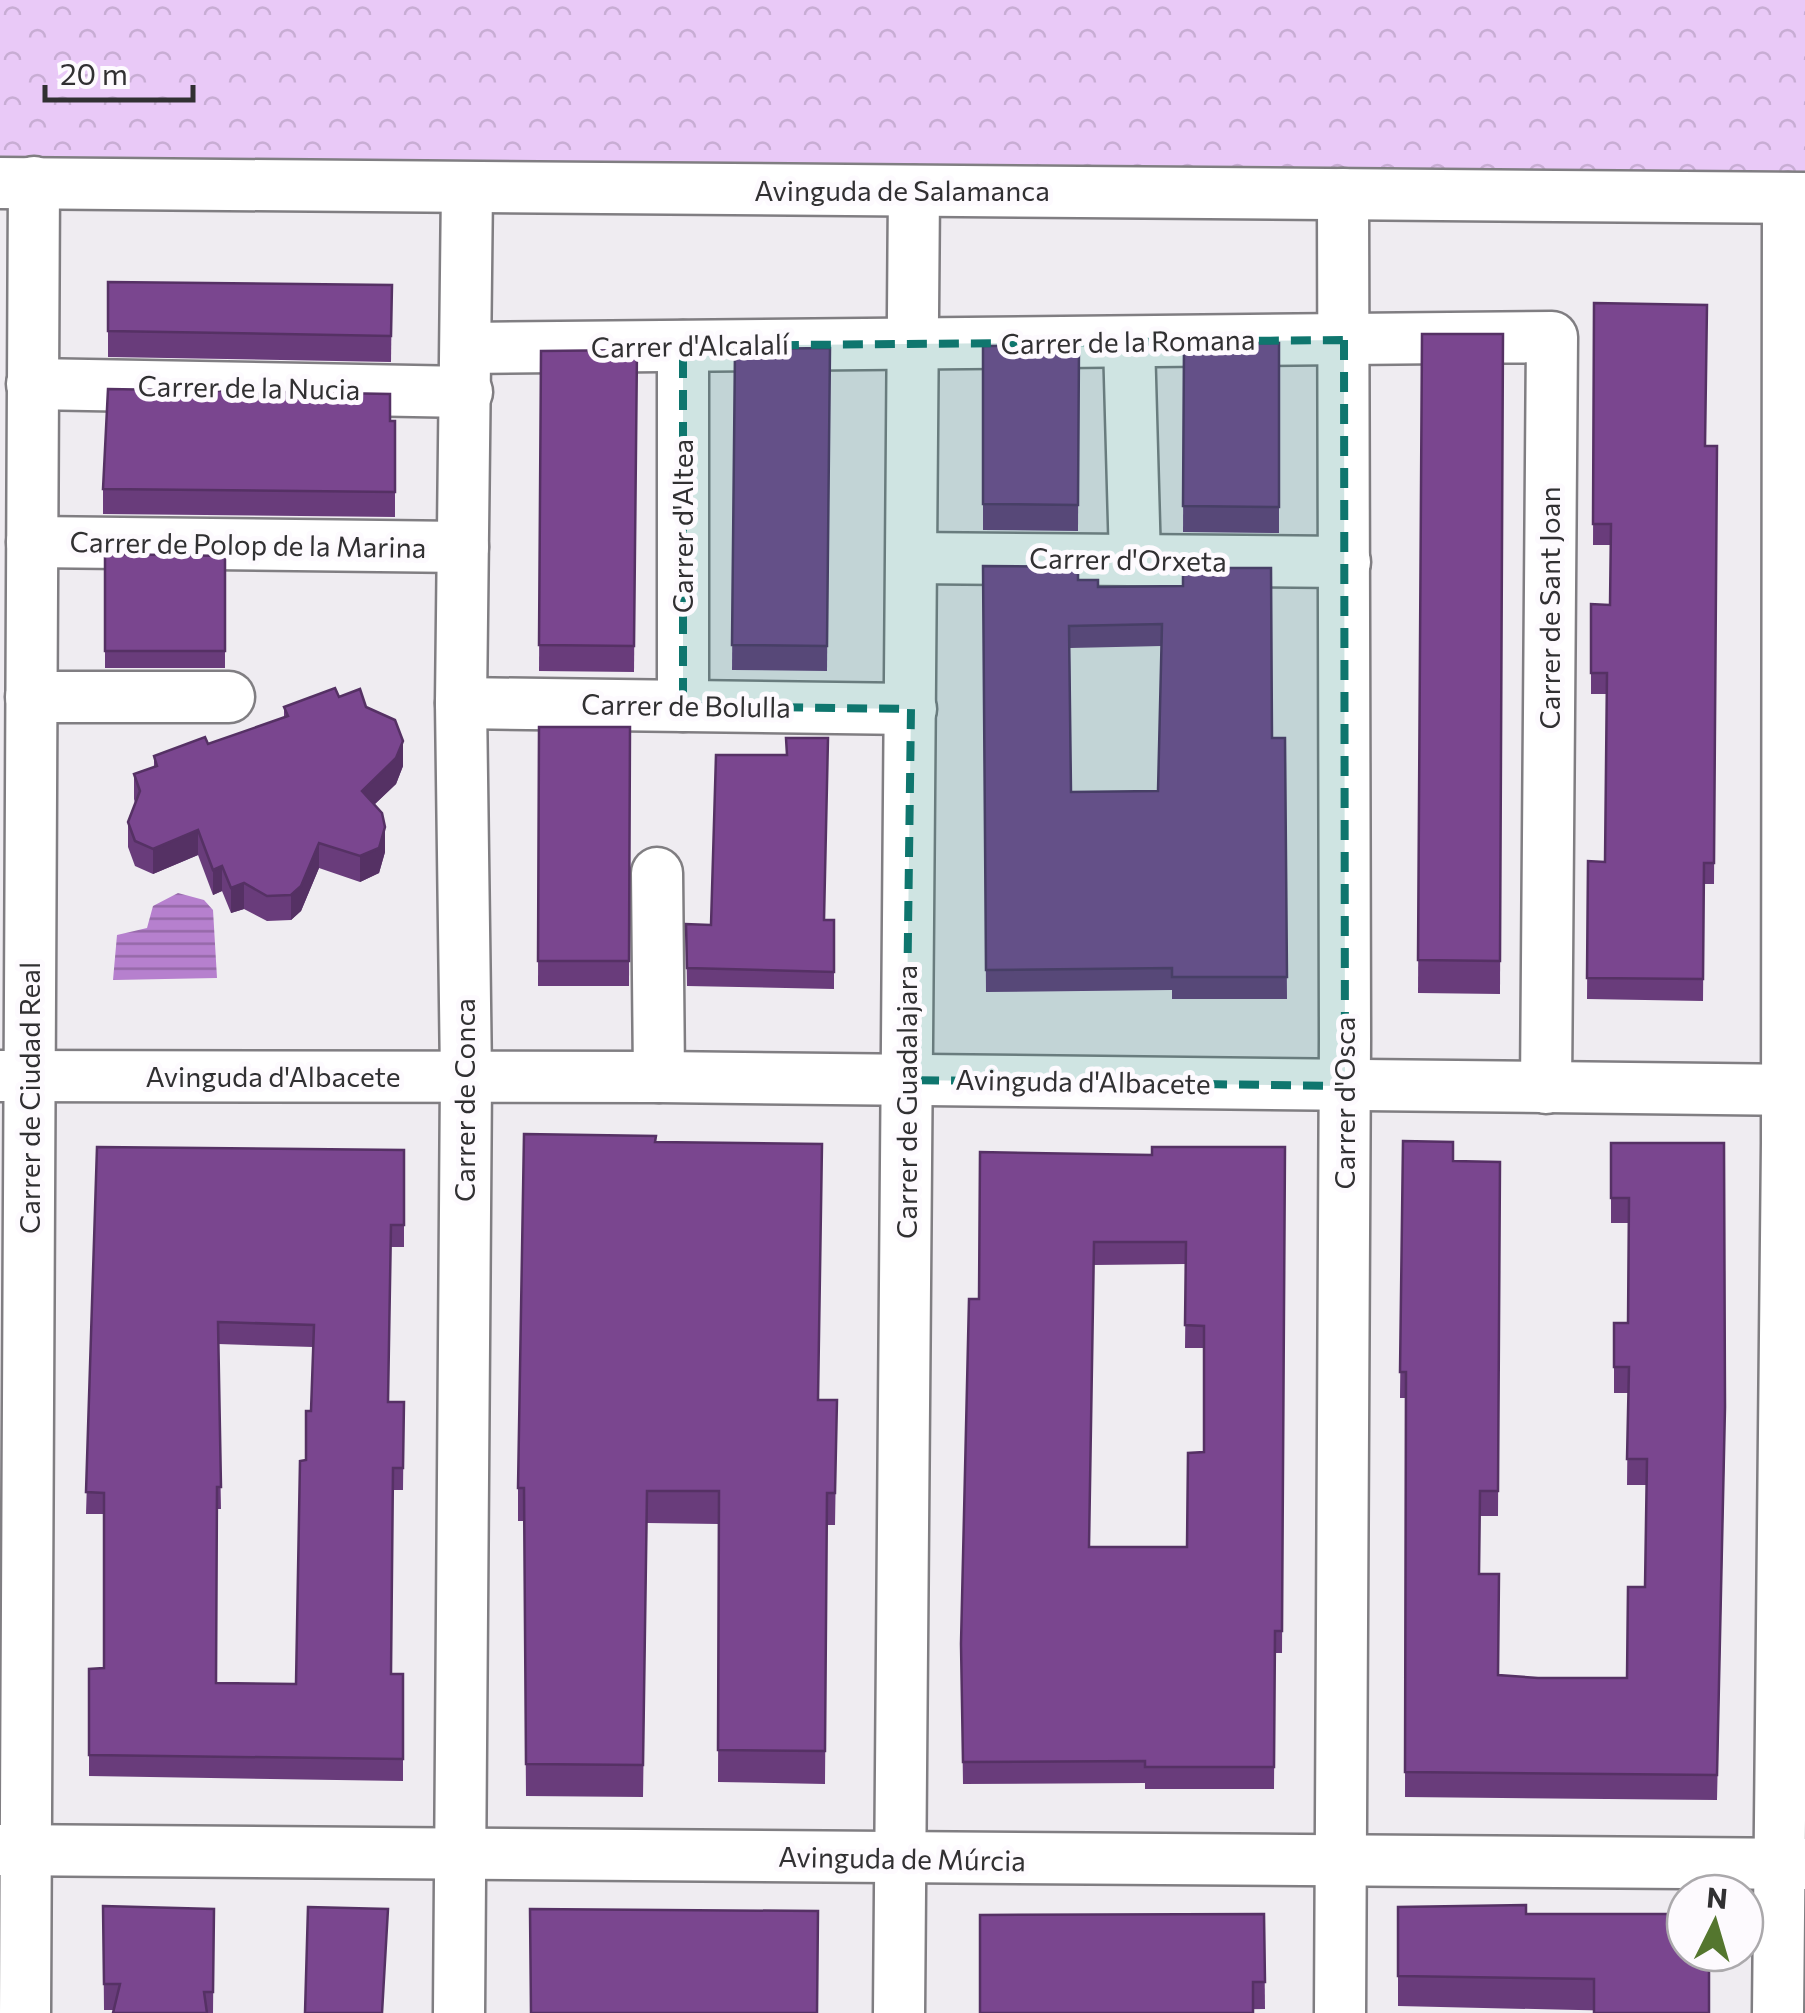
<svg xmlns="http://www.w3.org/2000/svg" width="1805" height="2013" font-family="Commissioner,sans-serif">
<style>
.forest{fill:url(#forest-crowns)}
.water{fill:url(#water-rules)}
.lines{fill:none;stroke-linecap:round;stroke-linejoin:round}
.minor-casing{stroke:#807e82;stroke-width:55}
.minor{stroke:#fff;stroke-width:50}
.wall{fill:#693c7b;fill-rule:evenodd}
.shaded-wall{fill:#553164}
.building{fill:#7a468f;stroke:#553164;stroke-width:2.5;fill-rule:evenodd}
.marked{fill:#0f766e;fill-opacity:0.2;stroke:#0f766e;stroke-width:8;stroke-dasharray:20 12;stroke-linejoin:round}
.labels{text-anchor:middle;stroke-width:10;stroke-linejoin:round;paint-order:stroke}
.street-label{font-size:28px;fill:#313032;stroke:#fdfafe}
</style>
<defs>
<pattern id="forest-crowns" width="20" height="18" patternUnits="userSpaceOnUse" patternTransform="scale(2.5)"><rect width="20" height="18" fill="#e9c9f7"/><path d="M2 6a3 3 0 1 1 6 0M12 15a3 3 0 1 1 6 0" fill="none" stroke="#c8add4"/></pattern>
<pattern id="water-rules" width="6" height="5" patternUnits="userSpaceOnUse" patternTransform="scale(2.5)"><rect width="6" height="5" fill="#b680ce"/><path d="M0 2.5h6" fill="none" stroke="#9569a8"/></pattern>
</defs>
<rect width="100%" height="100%" fill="#efecf1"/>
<path class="forest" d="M 0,0 L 1805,0 L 1805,180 L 0,163 Z"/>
<path class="water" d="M 178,893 L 204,900 L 213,910 L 217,978 L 113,980 L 117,935 L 147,928 L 153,906 Z"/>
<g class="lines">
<g class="minor-casing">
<g id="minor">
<path d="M 0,183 L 1805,198"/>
<path d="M 1129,342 L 1135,560"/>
<path d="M 467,348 L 1552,337 L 1546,1088"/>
<path d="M 32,384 L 467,392"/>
<path d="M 32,542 L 463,547"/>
<path d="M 912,558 L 1345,562"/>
<path d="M 31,697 L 229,697"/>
<path d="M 461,703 L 911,709"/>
<path d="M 683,706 L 683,346"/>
<path d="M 657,873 L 659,1077"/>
<path d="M 0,1076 L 659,1077 L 1805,1090"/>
<path d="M 0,1850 L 1805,1864"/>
<path d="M 25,2013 L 34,182"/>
<path d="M 459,2013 L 466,1077 L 461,703 L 467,188"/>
<path d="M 899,2013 L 914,191"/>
<path d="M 1340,2013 L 1345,1039 L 1343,194"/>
<path d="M 1778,2013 L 1787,1143 L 1788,198"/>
</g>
</g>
<use href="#minor" class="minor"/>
</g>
<g class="wall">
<path d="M 108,282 L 392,285 L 391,362 L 108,357 Z"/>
<path d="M 1594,303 L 1706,446 L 1717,468 L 1714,884 L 1704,884 L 1703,1001 L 1587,999 L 1588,861 L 1605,862 L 1607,694 L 1591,694 L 1591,604 L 1610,605 L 1611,545 L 1593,545 Z"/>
<path d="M 1422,334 L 1503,334 L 1500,994 L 1418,993 Z"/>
<path d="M 1279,343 L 1279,533 L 1183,532 L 1184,344 Z"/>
<path d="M 1079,345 L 1078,531 L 983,530 L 983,346 Z"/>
<path d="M 830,348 L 827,671 L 732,670 L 735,349 Z"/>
<path d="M 637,350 L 634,672 L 539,671 L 541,351 Z"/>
<path d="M 395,421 L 395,517 L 103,514 L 103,489 Z"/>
<path d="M 105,554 L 225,556 L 225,668 L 105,668 Z"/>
<path d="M 983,566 L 1078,580 L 1098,587 L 1183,586 L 1272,738 L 1285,738 L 1287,999 L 1172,999 L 1172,990 L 986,992 ZM 1162,646 L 1158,791 L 1071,792 L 1070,648 Z"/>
<path d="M 339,697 L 366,707 L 403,766 L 396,784 L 374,805 L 385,852 L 379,873 L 360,882 L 319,868 L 301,911 L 291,920 L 267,921 L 244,909 L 231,913 L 222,891 L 213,895 L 198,855 L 153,874 L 135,866 L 128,847 L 128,822 L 135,803 L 134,799 L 134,774 L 154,767 L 154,756 L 208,744 L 284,717 L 284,707 Z"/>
<path d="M 539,727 L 630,727 L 629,986 L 538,986 Z"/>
<path d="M 834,920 L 834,989 L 687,986 L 686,924 L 711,925 Z"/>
<path d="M 1403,1141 L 1453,1161 L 1500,1162 L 1498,1516 L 1480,1516 L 1479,1574 L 1498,1675 L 1538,1678 L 1627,1678 L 1645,1587 L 1647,1485 L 1627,1485 L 1628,1393 L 1614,1393 L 1614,1323 L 1628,1323 L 1629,1223 L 1611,1223 L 1611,1143 L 1725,1432 L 1717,1800 L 1405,1797 L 1406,1398 L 1400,1398 Z"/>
<path d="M 655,1142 L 818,1400 L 837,1400 L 835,1525 L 827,1525 L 825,1784 L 718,1782 L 719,1524 L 647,1523 L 643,1797 L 526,1796 L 524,1521 L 518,1521 L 518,1488 Z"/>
<path d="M 97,1147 L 404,1150 L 404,1247 L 391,1247 L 388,1402 L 404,1402 L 403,1490 L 393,1490 L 391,1674 L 403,1674 L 403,1781 L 89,1776 L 89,1669 L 104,1668 L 104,1514 L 86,1514 ZM 218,1344 L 313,1347 L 311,1411 L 306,1460 L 296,1684 L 216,1683 L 217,1509 L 221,1509 Z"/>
<path d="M 1285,1147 L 1282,1653 L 1275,1653 L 1274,1789 L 1145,1789 L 1145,1783 L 963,1784 L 961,1644 L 979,1299 L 1152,1155 ZM 1186,1264 L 1185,1348 L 1204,1348 L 1204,1452 L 1187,1547 L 1089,1547 L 1094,1265 Z"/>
<path d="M 103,1906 L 214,1909 L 213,2013 L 113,2013 L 114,2010 L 104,2010 Z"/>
<path d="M 1398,1907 L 1526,1914 L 1709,2013 L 1398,2006 Z"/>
<path d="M 1264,1914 L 1265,2009 L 980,2013 Z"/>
</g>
<g class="shaded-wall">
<path d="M 403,741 L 403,766 L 396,784 L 362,816 L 362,791 Z"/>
<path d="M 385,827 L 385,852 L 379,873 L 360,882 L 360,856 Z"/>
<path d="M 198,830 L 198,855 L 153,874 L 153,849 Z"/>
<path d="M 319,843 L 319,868 L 301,911 L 291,920 L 291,895 Z"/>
<path d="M 222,866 L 222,891 L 213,895 L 213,870 Z"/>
<path d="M 244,883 L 244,909 L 231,913 L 231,888 Z"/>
</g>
<g class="building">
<path d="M 108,282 L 392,285 L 391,336 L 108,331 Z"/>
<path d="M 1594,303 L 1707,305 L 1705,446 L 1717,446 L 1714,863 L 1704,863 L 1703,979 L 1587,978 L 1588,861 L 1605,862 L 1607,673 L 1591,673 L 1591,604 L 1610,605 L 1611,524 L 1593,524 Z"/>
<path d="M 1422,334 L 1503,334 L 1500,961 L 1418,960 Z"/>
<path d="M 1279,343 L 1279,507 L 1183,506 L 1184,344 Z"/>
<path d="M 1079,345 L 1078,505 L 983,504 L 983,346 Z"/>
<path d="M 830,348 L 827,646 L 732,645 L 735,349 Z"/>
<path d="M 637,350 L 634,646 L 539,645 L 541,351 Z"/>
<path d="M 108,389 L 390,394 L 390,421 L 395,421 L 395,492 L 103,489 Z"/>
<path d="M 105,554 L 225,556 L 225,651 L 105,651 Z"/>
<path d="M 983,566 L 1078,567 L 1078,580 L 1098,580 L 1098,587 L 1183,586 L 1183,568 L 1271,568 L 1272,738 L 1285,738 L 1287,977 L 1172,977 L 1172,968 L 986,970 ZM 1162,624 L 1158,791 L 1071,792 L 1069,626 Z"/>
<path d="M 335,688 L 339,697 L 360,689 L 366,707 L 395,720 L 403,741 L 396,758 L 362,791 L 382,813 L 385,827 L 379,848 L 360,856 L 319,843 L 301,886 L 291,895 L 267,896 L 244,883 L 231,888 L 222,866 L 213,870 L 198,830 L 153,849 L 135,841 L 128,822 L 140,791 L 134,774 L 157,766 L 154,756 L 205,737 L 208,744 L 288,716 L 284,707 Z"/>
<path d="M 539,727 L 630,727 L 629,961 L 538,961 Z"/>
<path d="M 786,738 L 828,738 L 824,920 L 834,920 L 834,972 L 687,968 L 686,924 L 711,925 L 716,755 L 787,755 Z"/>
<path d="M 524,1134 L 656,1136 L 655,1142 L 822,1144 L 818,1400 L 837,1400 L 835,1493 L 827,1493 L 825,1751 L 718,1750 L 719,1491 L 647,1491 L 643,1765 L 526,1764 L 524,1488 L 518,1488 Z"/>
<path d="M 1403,1141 L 1453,1142 L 1453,1161 L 1500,1162 L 1498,1491 L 1480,1491 L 1479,1574 L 1499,1574 L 1498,1675 L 1538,1678 L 1627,1678 L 1628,1587 L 1645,1587 L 1647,1459 L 1627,1459 L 1629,1367 L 1614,1367 L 1614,1323 L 1628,1323 L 1629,1198 L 1611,1198 L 1611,1143 L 1724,1143 L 1725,1407 L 1717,1775 L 1405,1772 L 1406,1372 L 1400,1372 Z"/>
<path d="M 97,1147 L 404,1150 L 404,1225 L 391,1225 L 388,1402 L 404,1402 L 403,1468 L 393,1468 L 391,1674 L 403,1674 L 403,1759 L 89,1755 L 89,1669 L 104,1668 L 104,1493 L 86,1492 ZM 218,1322 L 314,1325 L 311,1411 L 306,1411 L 306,1460 L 300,1461 L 296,1684 L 216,1683 L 217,1487 L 221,1487 Z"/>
<path d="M 1152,1147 L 1285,1147 L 1282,1631 L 1275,1631 L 1274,1767 L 1145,1767 L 1145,1761 L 963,1762 L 961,1644 L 969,1299 L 979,1299 L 980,1152 L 1152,1155 ZM 1094,1242 L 1186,1242 L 1185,1325 L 1204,1326 L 1204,1452 L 1188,1453 L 1187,1547 L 1089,1547 Z"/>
<path d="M 1526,1905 L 1526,1914 L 1685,1914 L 1685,1953 L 1709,1953 L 1709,2013 L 1594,2013 L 1594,1979 L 1398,1976 L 1398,1907 Z"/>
<path d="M 103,1906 L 214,1909 L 213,1992 L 204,1992 L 207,2013 L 113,2013 L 120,1984 L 104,1984 Z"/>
<path d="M 308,1907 L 388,1909 L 382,2013 L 305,2013 Z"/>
<path d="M 530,1909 L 818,1911 L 817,2013 L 531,2013 Z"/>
<path d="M 1264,1914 L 1265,1982 L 1253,1982 L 1253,2013 L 980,2013 L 980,1915 Z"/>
</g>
<path class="marked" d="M 1344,340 L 1345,1086 L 906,1080 L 911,709 L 683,706 L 683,346 Z"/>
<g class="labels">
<g class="street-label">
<text x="902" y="201">Avinguda de Salamanca</text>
<text transform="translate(1128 342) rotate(-1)" y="10">Carrer de la Romana</text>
<text transform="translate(690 346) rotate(-1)" y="10">Carrer d'Alcalalí</text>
<text transform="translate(249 388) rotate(1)" y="10">Carrer de la Nucia</text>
<text transform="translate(683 526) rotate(-90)" y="10">Carrer d'Altea</text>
<text transform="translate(248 545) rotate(1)" y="10">Carrer de Polop de la Marina</text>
<text transform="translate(1128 560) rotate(1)" y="10">Carrer d'Orxeta</text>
<text transform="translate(1550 608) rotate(-90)" y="10">Carrer de Sant Joan</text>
<text transform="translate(686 706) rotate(1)" y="10">Carrer de Bolulla</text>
<text x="273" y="1087">Avinguda d'Albacete</text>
<text transform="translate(1083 1082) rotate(1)" y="10">Avinguda d'Albacete</text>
<text transform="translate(30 1098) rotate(-90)" y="10">Carrer de Ciudad Real</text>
<text transform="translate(465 1100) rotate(-90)" y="10">Carrer de Conca</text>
<text transform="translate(907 1102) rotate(-90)" y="10">Carrer de Guadalajara</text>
<text transform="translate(1345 1103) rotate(-90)" y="10">Carrer d'Osca</text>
<text transform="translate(902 1859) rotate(1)" y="10">Avinguda de Múrcia</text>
</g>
</g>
<g transform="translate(1715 1923) rotate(5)"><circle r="48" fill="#fdfafe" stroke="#aba9ac" stroke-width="2.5"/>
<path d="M0-8L18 38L0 25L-18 38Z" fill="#54762e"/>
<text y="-15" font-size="28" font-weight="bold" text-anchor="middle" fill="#313032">N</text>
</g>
<path d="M45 85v15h148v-15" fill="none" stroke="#313032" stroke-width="5"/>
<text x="60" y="85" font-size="30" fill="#313032" stroke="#fdfafe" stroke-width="8" paint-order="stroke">20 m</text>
</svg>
